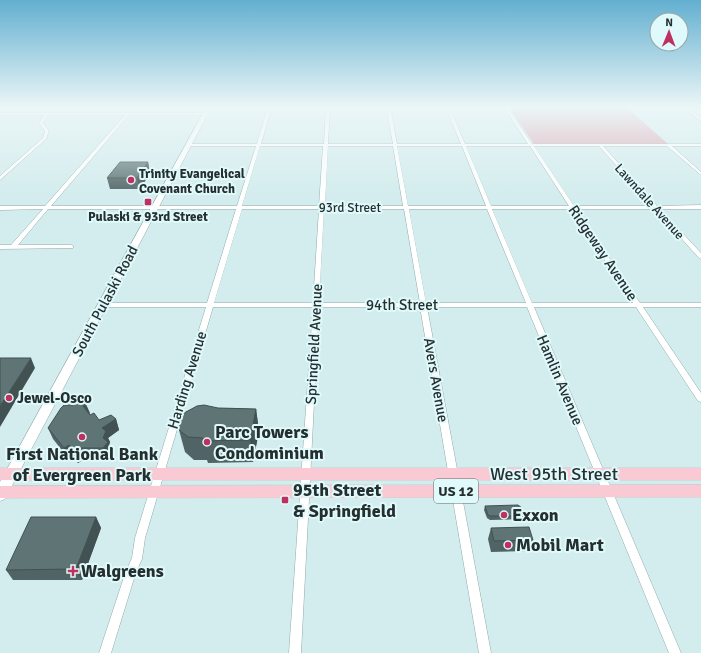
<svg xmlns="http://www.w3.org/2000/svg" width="701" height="653" font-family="Signika,sans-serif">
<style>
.green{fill:#dea1ad}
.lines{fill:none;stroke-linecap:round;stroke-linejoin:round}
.street-casing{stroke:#93aaab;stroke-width:1}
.secondary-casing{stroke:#93aaab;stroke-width:1}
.primary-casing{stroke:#cbcdcd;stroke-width:1}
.street{fill:#fff;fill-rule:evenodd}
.secondary{fill:#fff;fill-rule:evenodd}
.primary{fill:#facad4;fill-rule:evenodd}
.wall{fill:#516465}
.shaded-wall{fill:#425152}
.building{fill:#5e7475;stroke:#425152}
.poi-dot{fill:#be305f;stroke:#e0f9fa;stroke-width:1.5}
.labels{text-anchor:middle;stroke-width:4;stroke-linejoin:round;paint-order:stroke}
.far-poi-label{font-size:13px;font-weight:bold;fill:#262f30;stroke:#e0f9fa;text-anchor:start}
.far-street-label{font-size:13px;fill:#262f30;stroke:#e0f9fa}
.shield{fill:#e0f9fa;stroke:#5e6c6d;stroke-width:1}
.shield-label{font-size:14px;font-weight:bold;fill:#262f30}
.street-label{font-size:15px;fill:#262f30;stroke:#e0f9fa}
.poi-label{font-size:15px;font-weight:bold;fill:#262f30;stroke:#e0f9fa;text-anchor:start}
.near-poi-label{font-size:18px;font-weight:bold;fill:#262f30;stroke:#e0f9fa;text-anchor:start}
.near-street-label{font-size:18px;fill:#262f30;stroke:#e0f9fa}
</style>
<rect width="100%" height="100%" fill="#d3eced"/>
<path class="green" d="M 508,106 L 625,106 L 668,144 L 534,144 Z"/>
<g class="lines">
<g class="street-casing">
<g id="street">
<path d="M 268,106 L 272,106 L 261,144 L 324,144 L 326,106 L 330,106 L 328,144 L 393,144 L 386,106 L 390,106 L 397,144 L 461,144 L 445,106 L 449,106 L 465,144 L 528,144 L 503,106 L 507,106 L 532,144 L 701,144 L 701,146 L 672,146 L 701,172 L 701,175 L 667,146 L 603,146 L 657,206 L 701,205 L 701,209 L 660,209 L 701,253 L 701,259 L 699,258 L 655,209 L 576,209 L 640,303 L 701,303 L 701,307 L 643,307 L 701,393 L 701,402 L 698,401 L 636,307 L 534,307 L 681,653 L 669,653 L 527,307 L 427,307 L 491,653 L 479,653 L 420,307 L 319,307 L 301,653 L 289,653 L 313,307 L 213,307 L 145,538 L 142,559 L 136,572 L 111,653 L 99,653 L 126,571 L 132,558 L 135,538 L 206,307 L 103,307 L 100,305 L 103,303 L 207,303 L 236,209 L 48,209 L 18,245 L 71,245 L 73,246 L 73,248 L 0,249 L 0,245 L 11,245 L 43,209 L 0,210 L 0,206 L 45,206 L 125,115 L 48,115 L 43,123 L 49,131 L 46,139 L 0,180 L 0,176 L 43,138 L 45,131 L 39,123 L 44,115 L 0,115 L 0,113 L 207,113 L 208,114 L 206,115 L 129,115 L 51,206 L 237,206 L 256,146 L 189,146 L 187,145 L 189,144 L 257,144 ZM 260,146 L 323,146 L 319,206 L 242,206 ZM 328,146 L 393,146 L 403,206 L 325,206 ZM 397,146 L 462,146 L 486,206 L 408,206 ZM 466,146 L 530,146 L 569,206 L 491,206 ZM 534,146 L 599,146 L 652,206 L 574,206 ZM 242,209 L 319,209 L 313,303 L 214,303 ZM 324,209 L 404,209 L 420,303 L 319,303 ZM 409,209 L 487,209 L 526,303 L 426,303 ZM 492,209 L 571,209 L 633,303 L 532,303 Z"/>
<path d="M 680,106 L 685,106 L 701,118 L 701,121 Z"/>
</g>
</g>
<g class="secondary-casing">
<path id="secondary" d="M 207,106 L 212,106 L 5,499 L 0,501 L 0,482 Z"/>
</g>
<g class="primary-casing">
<g id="primary">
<rect x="0" y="468" width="701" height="12"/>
<path d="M 701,485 L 701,497 L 0,498 L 0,486 Z"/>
</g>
</g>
<use href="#street" class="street"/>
<use href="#secondary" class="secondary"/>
<use href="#primary" class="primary"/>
</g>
<g class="wall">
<path d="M 148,162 L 150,173 L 140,189 L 110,189 L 107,178 Z"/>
<path d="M 218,408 L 256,409 L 259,431 L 253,462 L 208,463 L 207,460 L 194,460 L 185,452 L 179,430 Z"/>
<path d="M 90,413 L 89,414 L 90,415 L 99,420 L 116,419 L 119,430 L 108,438 L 110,442 L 109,445 L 112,453 L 107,459 L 84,459 L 78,463 L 74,457 L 69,459 L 53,439 L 48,428 Z"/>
<path d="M 485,506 L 524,516 L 523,519 L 490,520 L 487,518 L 484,510 Z"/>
<path d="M 96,517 L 101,528 L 82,580 L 13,580 L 6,570 Z"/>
<path d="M 491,528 L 533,540 L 529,551 L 491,552 L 488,539 Z"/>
</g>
<g class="shaded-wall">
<path d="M 148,162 L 150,173 L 140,189 L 137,178 Z"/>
<path d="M 31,358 L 35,368 L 0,427 L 0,406 Z"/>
<path d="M 85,402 L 90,413 L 87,417 L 83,406 Z"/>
<path d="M 256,409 L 259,431 L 253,462 L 250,440 Z"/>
<path d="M 116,419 L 119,430 L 108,438 L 110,442 L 109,445 L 112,453 L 107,459 L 103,448 L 102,428 Z"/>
<path d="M 69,445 L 74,457 L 69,459 L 64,448 Z"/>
<path d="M 80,448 L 84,459 L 78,463 L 73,451 Z"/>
<path d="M 96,517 L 101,528 L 82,580 L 76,569 Z"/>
</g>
<g class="building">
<path d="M 120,162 L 148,162 L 137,178 L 107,178 Z"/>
<path d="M 0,358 L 31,358 L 0,406 Z"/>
<path d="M 75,401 L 85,402 L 83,406 L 90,415 L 94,413 L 99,420 L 111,415 L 116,419 L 102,428 L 106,431 L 103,438 L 108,442 L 103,448 L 80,448 L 73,451 L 69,445 L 64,448 L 48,428 L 61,408 L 64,405 L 73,405 Z"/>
<path d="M 204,405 L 218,408 L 256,409 L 250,440 L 203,441 L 203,438 L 188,437 L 179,430 L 180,419 L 184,413 L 197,406 Z"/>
<path d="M 518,505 L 522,508 L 524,516 L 491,516 L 488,515 L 485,506 Z"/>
<path d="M 31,517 L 96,517 L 76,569 L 6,570 Z"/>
<path d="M 529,527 L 533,540 L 494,541 L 491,528 Z"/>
</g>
<linearGradient id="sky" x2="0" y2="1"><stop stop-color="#63afd0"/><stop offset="0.54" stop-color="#ebf6f7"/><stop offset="1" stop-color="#ebf6f7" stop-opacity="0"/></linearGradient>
<rect width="701" height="198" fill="url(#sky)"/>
<g class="poi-dot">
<circle cx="131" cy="180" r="4"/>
<rect x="144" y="198" width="8" height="8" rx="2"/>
<circle cx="9" cy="398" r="4"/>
<circle cx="82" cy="437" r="4"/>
<circle cx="207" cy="442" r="4"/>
<rect x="281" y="496" width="8" height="8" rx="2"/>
<circle cx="504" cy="515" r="4"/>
<circle cx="508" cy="545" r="4"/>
<path d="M71 565h4v4h4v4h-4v4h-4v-4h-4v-4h4z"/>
</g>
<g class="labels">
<g class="far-poi-label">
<text x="139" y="178">Trinity Evangelical<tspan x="139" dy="15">Covenant Church</tspan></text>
<text x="148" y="221" text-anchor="middle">Pulaski &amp; 93rd Street</text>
</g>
<g class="far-street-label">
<text transform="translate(650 201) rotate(48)" y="5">Lawndale Avenue</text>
<text x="350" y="212">93rd Street</text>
</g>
<rect class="shield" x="434" y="479" width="44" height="24" rx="3"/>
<g class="shield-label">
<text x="456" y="496">US 12</text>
</g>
<g class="street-label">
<text transform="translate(603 253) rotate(56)" y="5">Ridgeway Avenue</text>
<text transform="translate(105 301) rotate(-62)" y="5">South Pulaski Road</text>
<text x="402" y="310">94th Street</text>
<text transform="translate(314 344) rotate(-87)" y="5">Springfield Avenue</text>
<text transform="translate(187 380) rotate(-73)" y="5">Harding Avenue</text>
<text transform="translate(436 380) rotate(80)" y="5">Avers Avenue</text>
<text transform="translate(560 380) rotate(67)" y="5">Hamlin Avenue</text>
</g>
<g class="poi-label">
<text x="17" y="403">Jewel-Osco</text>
</g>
<g class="near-poi-label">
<text x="215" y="438">Parc Towers<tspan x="215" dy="21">Condominium</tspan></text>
<text x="82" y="460" text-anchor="middle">First National Bank<tspan x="82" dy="21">of Evergreen Park</tspan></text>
<text x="293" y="496">95th Street<tspan x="293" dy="21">&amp; Springfield</tspan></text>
<text x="512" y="521">Exxon</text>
<text x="516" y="551">Mobil Mart</text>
<text x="81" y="577">Walgreens</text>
</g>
<g class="near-street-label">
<text x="554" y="480">West 95th Street</text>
</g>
</g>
<g transform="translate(669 32) rotate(1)"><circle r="19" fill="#e0f9fa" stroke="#96a8a9"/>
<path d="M0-3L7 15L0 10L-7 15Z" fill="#be305f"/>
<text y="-6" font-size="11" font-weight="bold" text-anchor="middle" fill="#262f30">N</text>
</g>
</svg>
